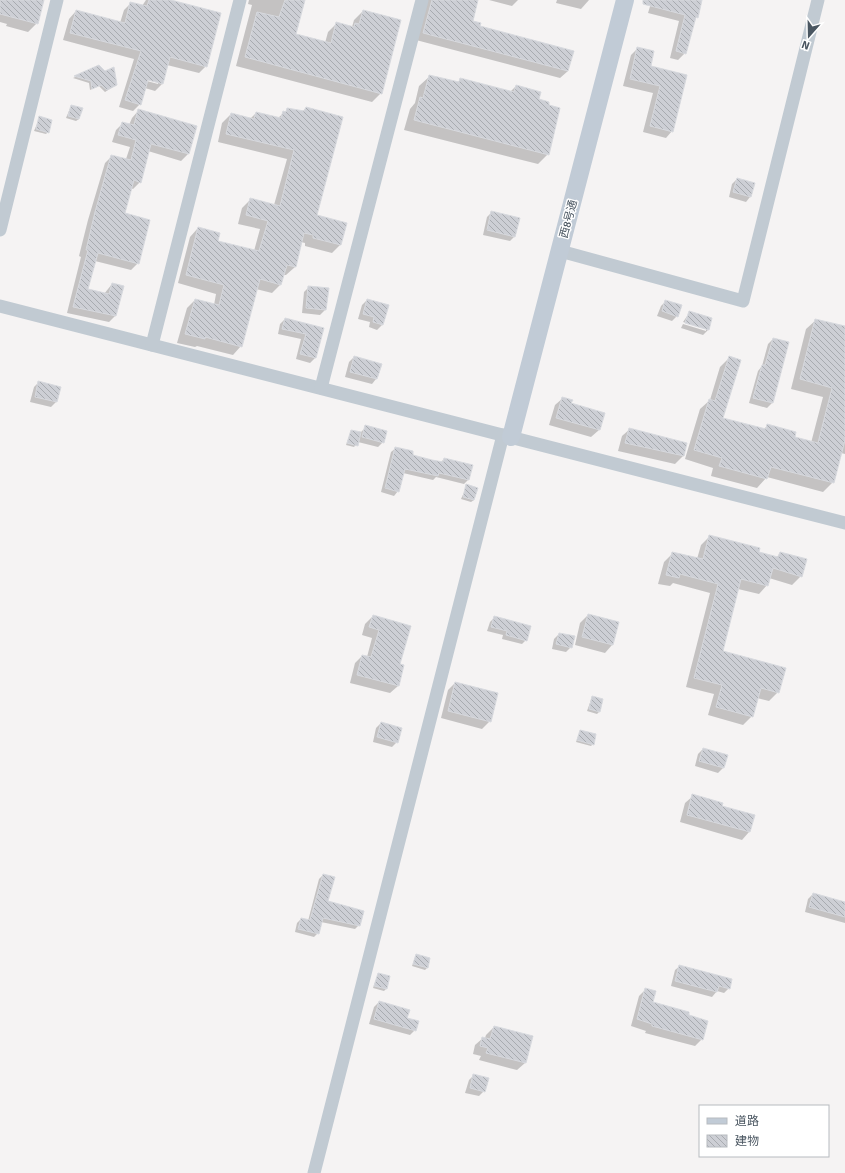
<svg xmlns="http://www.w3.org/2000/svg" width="845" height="1173" font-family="Signika,'Noto Sans JP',sans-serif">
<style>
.shadow{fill:#0003;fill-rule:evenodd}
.building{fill:url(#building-back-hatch);stroke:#d7d9de}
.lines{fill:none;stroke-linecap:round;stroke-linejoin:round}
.street{stroke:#c1cad2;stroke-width:13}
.secondary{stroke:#c1cbd6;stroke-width:18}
.labels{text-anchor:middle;stroke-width:3;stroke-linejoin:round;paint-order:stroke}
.street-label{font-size:11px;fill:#4a5661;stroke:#fff}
</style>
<defs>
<pattern id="building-back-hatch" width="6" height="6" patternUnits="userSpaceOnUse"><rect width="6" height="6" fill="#cdcfd5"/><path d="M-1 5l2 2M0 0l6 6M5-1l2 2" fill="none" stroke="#a8abb0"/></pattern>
</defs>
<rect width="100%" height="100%" fill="#f5f3f3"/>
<g class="shadow">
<path d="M 0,0 L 42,0 L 37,23 L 28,32 L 6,26 L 7,24 L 0,22 Z"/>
<path d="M 146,0 L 168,0 L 206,66 L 199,73 L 167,65 L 162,84 L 155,91 L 145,88 L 140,104 L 133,111 L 119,107 L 134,59 L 63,40 L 69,19 L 76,11 L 120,23 L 124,10 L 131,3 L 142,6 ZM 143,78 L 158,82 L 158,84 L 143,80 Z"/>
<path d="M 249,0 L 304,0 L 295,35 L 325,43 L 328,32 L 337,23 L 352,27 L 354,20 L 363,11 L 381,93 L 372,102 L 236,66 L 252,5 L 248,4 Z"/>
<path d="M 427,0 L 477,0 L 472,22 L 568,71 L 560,78 L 416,40 Z"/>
<path d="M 489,0 L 518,0 L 512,6 Z"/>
<path d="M 557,0 L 589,0 L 581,9 L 556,3 Z"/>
<path d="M 652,0 L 701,0 L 685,53 L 678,60 L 670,58 L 679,21 L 648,13 Z"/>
<path d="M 638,48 L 650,66 L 686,75 L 672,131 L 666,138 L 643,132 L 653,93 L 623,86 L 631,55 Z"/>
<path d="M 99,66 L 115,85 L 113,87 L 105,92 L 99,86 L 90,90 L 89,83 L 73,78 Z"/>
<path d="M 430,76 L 457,83 L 460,80 L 510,92 L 516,86 L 538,100 L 548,154 L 538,164 L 404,130 L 410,109 L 415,103 L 419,86 Z"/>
<path d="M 71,106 L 79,119 L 76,121 L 66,118 Z"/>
<path d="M 306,108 L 316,215 L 340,245 L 332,253 L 305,246 L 305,243 L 301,242 L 295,267 L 286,275 L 283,275 L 280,285 L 272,293 L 256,289 L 241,346 L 233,355 L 197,346 L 195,347 L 177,343 L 187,308 L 195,300 L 214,305 L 216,294 L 178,283 L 190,237 L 198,228 L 217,242 L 254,251 L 260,229 L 238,224 L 242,208 L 251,199 L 274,205 L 287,159 L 218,142 L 222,123 L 231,114 L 250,119 L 256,113 L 278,118 L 288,109 L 302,112 Z"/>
<path d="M 139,110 L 188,154 L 181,161 L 148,151 L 140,182 L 133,189 L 131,188 L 124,213 L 138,263 L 131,270 L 95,261 L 87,290 L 104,294 L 112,284 L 116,315 L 109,322 L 67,313 L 81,257 L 79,256 L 88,220 L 105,163 L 112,156 L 126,159 L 130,147 L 112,142 L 116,130 L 123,123 L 129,125 L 132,118 Z"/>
<path d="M 40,117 L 48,132 L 46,134 L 34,131 Z"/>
<path d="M 737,179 L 750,197 L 746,202 L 729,197 L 732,184 Z"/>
<path d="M 492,212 L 515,236 L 510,241 L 483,235 L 487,217 Z"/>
<path d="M 309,287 L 325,310 L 320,315 L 302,313 L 304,292 Z"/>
<path d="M 367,300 L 382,325 L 377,330 L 369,327 L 370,322 L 358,319 L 362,305 Z"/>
<path d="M 666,301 L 677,316 L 672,321 L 657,316 L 661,306 Z"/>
<path d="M 690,312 L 711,319 L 708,330 L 703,335 L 681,328 L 683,324 L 706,331 L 706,329 L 683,322 Z"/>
<path d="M 285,319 L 322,329 L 315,358 L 310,363 L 296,359 L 301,339 L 278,334 L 280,324 Z"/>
<path d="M 816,320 L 845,328 L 845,454 L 841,453 L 833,482 L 823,492 L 767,477 L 757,488 L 711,476 L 713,468 L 685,459 L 700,409 L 710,400 L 720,367 L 730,357 L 721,419 L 764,429 L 768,425 L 793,438 L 811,443 L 823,397 L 791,389 L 806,329 Z"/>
<path d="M 773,339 L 788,343 L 772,403 L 767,408 L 749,403 L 758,371 L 762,366 L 768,344 Z"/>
<path d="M 354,357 L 376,379 L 372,384 L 345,377 L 349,362 Z"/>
<path d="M 39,382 L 60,388 L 56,402 L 51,407 L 30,402 L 34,387 Z"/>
<path d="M 563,398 L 599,430 L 591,437 L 549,425 L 555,405 Z"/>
<path d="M 366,427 L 383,442 L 378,447 L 358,442 L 354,447 L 346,445 L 351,431 L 360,433 Z"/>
<path d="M 630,429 L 686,444 L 683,456 L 675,464 L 618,451 L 622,436 Z"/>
<path d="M 396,448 L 411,456 L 441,462 L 444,459 L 468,480 L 464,484 L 436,477 L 433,480 L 403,473 L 398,491 L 394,496 L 381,492 L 391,452 Z"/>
<path d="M 467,486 L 474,500 L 471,502 L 461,499 Z"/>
<path d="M 710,536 L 776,558 L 780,553 L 801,576 L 792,585 L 769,578 L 767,585 L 759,594 L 738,589 L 722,652 L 778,692 L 769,701 L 757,698 L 752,716 L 743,725 L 708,715 L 714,694 L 686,687 L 710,593 L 673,583 L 670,586 L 658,584 L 664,562 L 673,553 L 697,559 L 701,545 Z"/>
<path d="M 588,615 L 618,623 L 612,645 L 605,653 L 575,645 L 580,623 Z"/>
<path d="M 373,616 L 399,665 L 398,686 L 390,693 L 350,683 L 355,663 L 362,656 L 367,657 L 372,638 L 362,635 L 365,624 Z"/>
<path d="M 494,618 L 526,640 L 522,644 L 502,639 L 503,635 L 487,631 L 490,622 Z"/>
<path d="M 559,634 L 571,647 L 566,652 L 552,649 L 554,639 Z"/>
<path d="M 455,683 L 490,721 L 482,729 L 441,718 L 448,690 Z"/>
<path d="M 592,697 L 599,712 L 597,714 L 587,711 Z"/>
<path d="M 381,723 L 397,742 L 392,747 L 373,742 L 376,728 Z"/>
<path d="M 580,731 L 593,744 L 591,746 L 576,742 Z"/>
<path d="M 703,749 L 723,768 L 718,773 L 695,766 L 698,754 Z"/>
<path d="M 693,796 L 721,807 L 754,816 L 749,832 L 742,840 L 680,822 L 685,803 Z"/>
<path d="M 323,875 L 327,902 L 359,925 L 355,929 L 321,922 L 318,933 L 314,937 L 295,932 L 297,923 L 301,919 L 308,921 L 319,879 Z"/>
<path d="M 813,894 L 845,903 L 845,923 L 805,912 L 808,899 Z"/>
<path d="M 416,955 L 427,968 L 425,970 L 412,966 Z"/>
<path d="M 680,966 L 729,988 L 724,993 L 717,991 L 712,997 L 671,986 L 675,970 Z"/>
<path d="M 378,974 L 386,989 L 384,991 L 373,988 Z"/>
<path d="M 646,989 L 651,1003 L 687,1016 L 702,1039 L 695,1046 L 645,1033 L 646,1031 L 631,1026 L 639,996 Z"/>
<path d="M 379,1002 L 406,1019 L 415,1030 L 410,1035 L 369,1024 L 374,1007 Z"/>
<path d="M 494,1027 L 532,1037 L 525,1063 L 517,1070 L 479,1060 L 481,1056 L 473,1054 L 475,1045 L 483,1038 L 485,1038 L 486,1035 Z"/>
<path d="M 474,1075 L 484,1091 L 479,1096 L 465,1093 L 469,1080 Z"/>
</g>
<g class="building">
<path d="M 0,0 L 44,0 L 38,24 L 0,14 Z"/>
<path d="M 149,0 L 171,0 L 221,13 L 207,67 L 170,57 L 163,84 L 148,80 L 141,105 L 125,100 L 141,51 L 70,33 L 76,10 L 125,23 L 130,2 L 147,6 Z"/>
<path d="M 285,0 L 305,0 L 296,34 L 331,43 L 336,22 L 354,27 L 355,23 L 359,24 L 363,10 L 401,20 L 382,94 L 245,57 L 257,12 L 279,17 Z"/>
<path d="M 432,0 L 478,0 L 473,21 L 481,23 L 480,26 L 574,51 L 568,71 L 423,33 Z"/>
<path d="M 643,0 L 702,0 L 698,18 L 696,17 L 686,54 L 676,51 L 685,15 L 643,4 Z"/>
<path d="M 637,47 L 654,51 L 651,66 L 687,75 L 673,132 L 650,126 L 660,86 L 630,79 Z"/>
<path d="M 99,65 L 105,71 L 114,67 L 117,85 L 107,90 L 101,85 L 92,89 L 91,81 L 74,76 Z"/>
<path d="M 429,75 L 459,82 L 460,78 L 514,92 L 516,85 L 541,92 L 539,99 L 549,102 L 549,105 L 560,108 L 549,155 L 414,120 L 420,97 L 423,98 Z"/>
<path d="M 71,105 L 83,108 L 79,119 L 68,116 Z"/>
<path d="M 306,107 L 343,117 L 317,215 L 347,223 L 341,245 L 313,238 L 313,235 L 304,233 L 296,267 L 287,265 L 281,285 L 260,279 L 242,347 L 205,337 L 205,339 L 185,334 L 195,299 L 219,305 L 224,285 L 186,275 L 198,227 L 220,233 L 218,241 L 259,251 L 268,221 L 246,215 L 250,198 L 280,206 L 294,150 L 226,134 L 231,113 L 254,119 L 256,112 L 281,118 L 283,111 L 286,112 L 287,108 L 304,111 Z"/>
<path d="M 138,109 L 197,126 L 189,154 L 151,144 L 141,183 L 134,180 L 125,213 L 150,220 L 139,264 L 98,253 L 88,289 L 109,294 L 112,283 L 124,286 L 116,316 L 73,307 L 88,250 L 86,250 L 95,212 L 111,155 L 131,160 L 136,140 L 118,135 L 122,122 L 134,125 Z"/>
<path d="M 39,116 L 52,120 L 49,133 L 36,129 Z"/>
<path d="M 737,178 L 755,183 L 751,197 L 733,192 Z"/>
<path d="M 491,211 L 520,218 L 515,237 L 487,230 Z"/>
<path d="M 308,286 L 329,288 L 326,310 L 306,308 Z"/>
<path d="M 367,299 L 389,305 L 383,325 L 373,322 L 374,317 L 363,314 Z"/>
<path d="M 665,300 L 682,305 L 678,317 L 662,311 Z"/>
<path d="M 689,311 L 712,318 L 709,330 L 685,323 Z"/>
<path d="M 285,318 L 324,328 L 316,358 L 300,354 L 306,334 L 282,329 Z"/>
<path d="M 815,319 L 845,326 L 845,440 L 834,483 L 771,467 L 767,479 L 719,466 L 722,458 L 694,450 L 709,399 L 715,401 L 729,356 L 741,360 L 723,418 L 766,429 L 767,424 L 796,432 L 795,437 L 818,443 L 832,388 L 800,379 Z"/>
<path d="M 773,338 L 789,342 L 773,403 L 753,398 L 762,365 L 765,365 Z"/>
<path d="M 354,356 L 382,364 L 377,379 L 350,372 Z"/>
<path d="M 38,381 L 61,387 L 57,402 L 35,397 Z"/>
<path d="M 562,397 L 573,400 L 571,403 L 605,413 L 600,430 L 556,418 Z"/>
<path d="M 365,425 L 387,431 L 384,443 L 362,437 Z"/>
<path d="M 629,428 L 687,443 L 684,456 L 625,443 Z"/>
<path d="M 351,430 L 361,432 L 358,446 L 347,443 Z"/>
<path d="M 395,447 L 413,451 L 413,455 L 432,460 L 443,462 L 444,458 L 473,465 L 469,480 L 439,473 L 438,476 L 405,469 L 399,492 L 385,488 Z"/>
<path d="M 466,484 L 478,488 L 474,500 L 463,497 Z"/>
<path d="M 709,535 L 760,548 L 759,552 L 778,557 L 780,552 L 807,559 L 802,577 L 773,568 L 768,586 L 741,579 L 723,651 L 786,668 L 779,693 L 761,688 L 753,717 L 716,707 L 722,685 L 694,678 L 718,584 L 680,574 L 679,578 L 666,575 L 672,552 L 703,559 Z"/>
<path d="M 588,614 L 619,622 L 613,645 L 582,637 Z"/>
<path d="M 373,615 L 411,626 L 400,664 L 404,665 L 399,686 L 357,675 L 362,655 L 371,657 L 379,630 L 369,627 Z"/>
<path d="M 494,616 L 531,626 L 527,641 L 506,635 L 507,631 L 491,627 Z"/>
<path d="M 559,633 L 575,636 L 572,648 L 556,644 Z"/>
<path d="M 455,682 L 498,693 L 491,722 L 448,711 Z"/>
<path d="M 592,696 L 603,699 L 600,712 L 589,709 Z"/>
<path d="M 381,722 L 402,728 L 398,743 L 377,737 Z"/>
<path d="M 580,730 L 596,734 L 594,745 L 577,740 Z"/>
<path d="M 703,748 L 728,755 L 724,768 L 699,761 Z"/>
<path d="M 692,794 L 723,803 L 722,806 L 755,815 L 750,832 L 687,815 Z"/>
<path d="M 323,874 L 335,877 L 328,901 L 364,911 L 360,926 L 323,918 L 319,934 L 298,929 L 301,918 L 310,920 Z"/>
<path d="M 813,893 L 845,902 L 845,917 L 809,907 Z"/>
<path d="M 416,954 L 430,958 L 428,968 L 413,964 Z"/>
<path d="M 679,965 L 732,979 L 730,989 L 719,986 L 717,992 L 675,981 Z"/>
<path d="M 378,973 L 390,976 L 387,989 L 374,986 Z"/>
<path d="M 645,988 L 656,991 L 653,1002 L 689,1012 L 689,1015 L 708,1021 L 703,1040 L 652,1026 L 652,1024 L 637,1019 Z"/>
<path d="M 379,1001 L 410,1010 L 407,1018 L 419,1021 L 416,1031 L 374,1019 Z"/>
<path d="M 494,1026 L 533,1036 L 526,1063 L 486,1053 L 488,1048 L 480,1046 L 482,1037 L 490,1039 Z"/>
<path d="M 473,1074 L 489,1078 L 485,1092 L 470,1088 Z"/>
</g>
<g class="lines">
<g class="street">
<path d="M 0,230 L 57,0"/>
<path d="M 560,251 L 743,301 L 818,0"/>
<path d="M 0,306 L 845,523"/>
<path d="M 152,345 L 240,0"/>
<path d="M 321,388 L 422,0"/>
<path d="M 314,1173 L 503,435"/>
</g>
<path class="secondary" d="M 511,437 L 625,0"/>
</g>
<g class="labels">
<g class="street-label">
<text transform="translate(568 219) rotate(-75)" y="4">西8号通</text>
</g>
</g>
<rect x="699" y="1105" width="130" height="52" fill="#ffffff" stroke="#b7bbc0"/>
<rect x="707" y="1118" width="20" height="6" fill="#c1cbd6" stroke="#b7bbc0"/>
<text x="735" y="1125" font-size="12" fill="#4a5661">道路</text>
<rect x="707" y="1135" width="20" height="12" fill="url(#building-back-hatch)" stroke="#b7bbc0"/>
<text x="735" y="1145" font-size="12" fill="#4a5661">建物</text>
<g transform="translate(809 36) rotate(200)" stroke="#ffffff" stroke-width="3" paint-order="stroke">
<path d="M0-3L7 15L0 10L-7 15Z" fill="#4a5661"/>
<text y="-6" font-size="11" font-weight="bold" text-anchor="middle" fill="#4a5661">N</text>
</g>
</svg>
